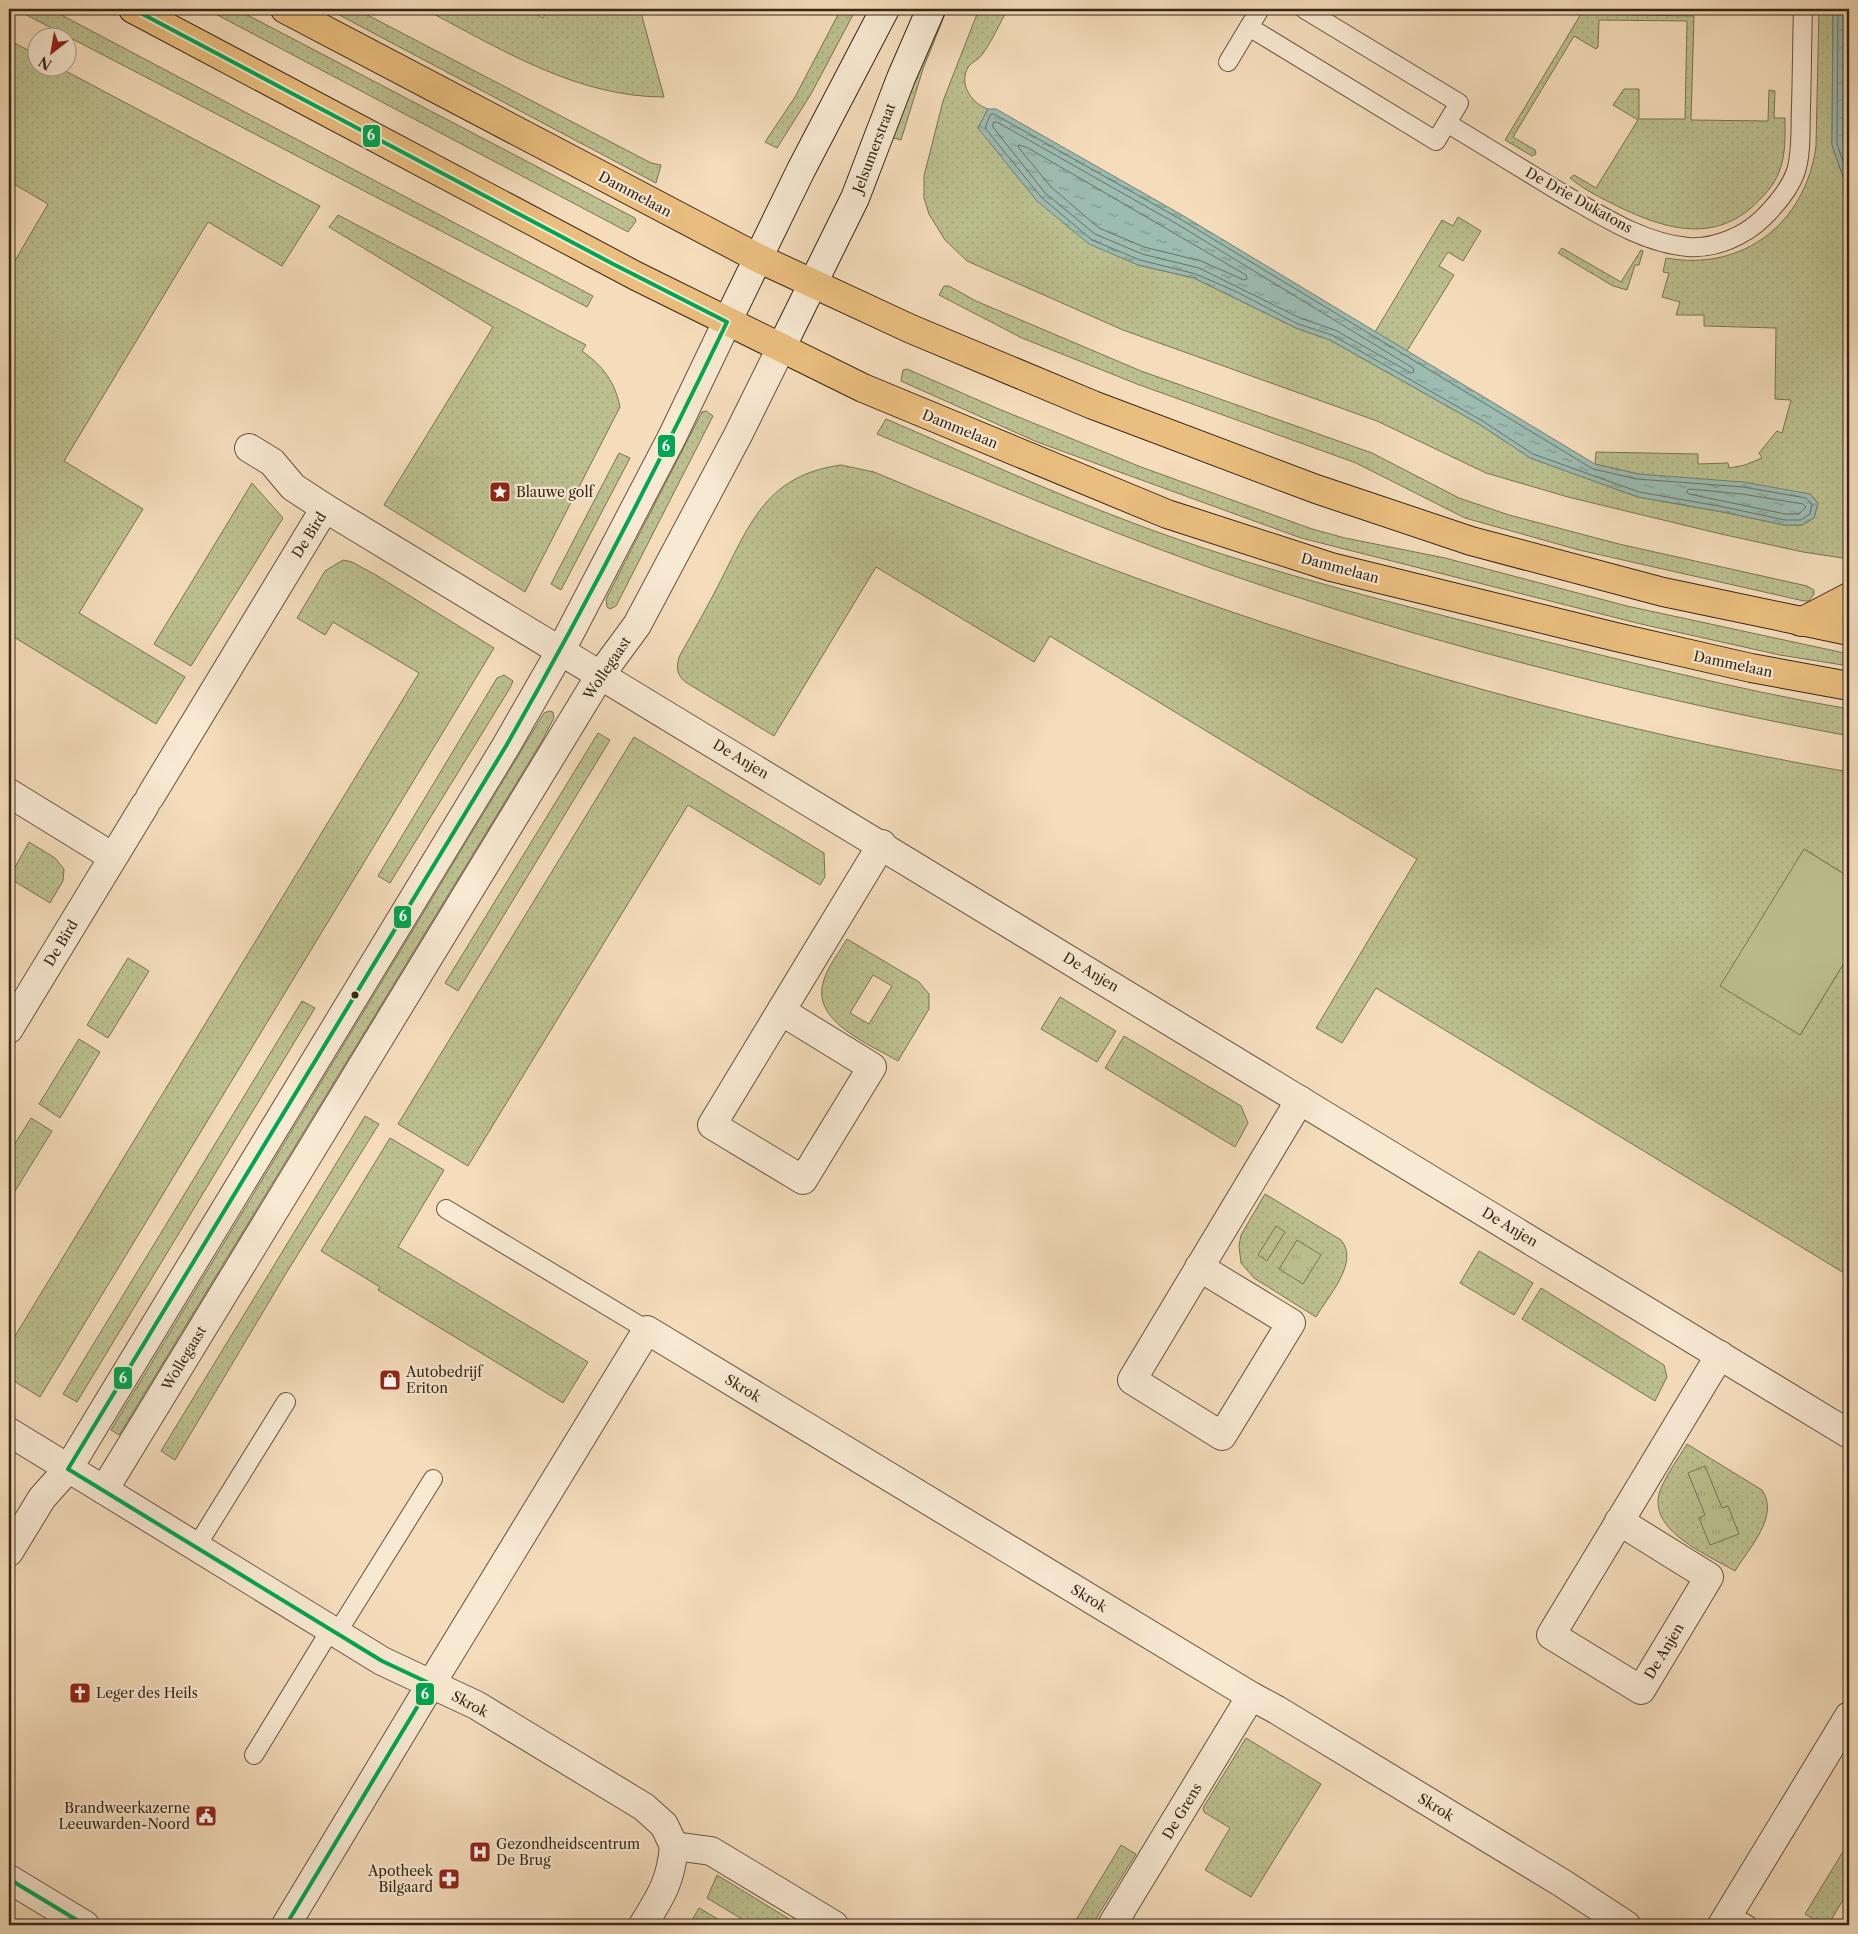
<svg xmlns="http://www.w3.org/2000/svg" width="1858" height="1934" font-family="'Libre Caslon Text',serif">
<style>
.grass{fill:url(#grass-dots);stroke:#797453;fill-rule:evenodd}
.park{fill:url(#park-tufts);stroke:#797453}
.garden{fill:#bcc090;stroke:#797453}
.water{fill:url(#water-ripples);stroke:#738073}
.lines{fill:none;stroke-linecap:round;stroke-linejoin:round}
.shore{stroke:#697164;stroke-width:1}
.service-casing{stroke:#665440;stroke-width:20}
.minor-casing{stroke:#665440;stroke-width:30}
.tertiary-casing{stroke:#665440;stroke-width:30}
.secondary-casing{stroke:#362716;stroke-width:30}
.primary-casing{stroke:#362716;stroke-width:30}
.service{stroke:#f8e9d3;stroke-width:18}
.minor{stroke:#f8e9d3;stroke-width:28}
.tertiary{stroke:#f8e9d3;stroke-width:28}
.secondary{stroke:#f8e9d3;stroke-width:28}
.primary{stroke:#eabe7e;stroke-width:28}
.bus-1-casing{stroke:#f8e9d3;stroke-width:8}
.bus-1{stroke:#00a651;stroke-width:4}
.bus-dot{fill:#362716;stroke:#f8e9d3;stroke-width:2}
.labels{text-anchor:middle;stroke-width:4.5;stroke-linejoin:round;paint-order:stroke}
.street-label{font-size:14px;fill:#362716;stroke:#f8e9d3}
.poi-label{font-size:14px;fill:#362716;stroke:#f8e9d3;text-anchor:start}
.line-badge{stroke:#f8e9d3;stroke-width:2}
.badge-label{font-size:14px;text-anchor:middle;font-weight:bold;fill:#fff}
</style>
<defs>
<pattern id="grass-dots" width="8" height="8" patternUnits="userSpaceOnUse" patternTransform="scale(1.25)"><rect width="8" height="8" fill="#bcc090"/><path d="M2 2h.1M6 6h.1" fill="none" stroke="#a2a57b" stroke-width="1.8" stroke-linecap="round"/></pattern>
<pattern id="park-tufts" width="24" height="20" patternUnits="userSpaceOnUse" patternTransform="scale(1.25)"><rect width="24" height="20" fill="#bcc090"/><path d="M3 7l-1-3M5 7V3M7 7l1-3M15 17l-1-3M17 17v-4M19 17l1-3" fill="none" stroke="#a2a57b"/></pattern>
<pattern id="water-ripples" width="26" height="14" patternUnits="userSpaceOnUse" patternTransform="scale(1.25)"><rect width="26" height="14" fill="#9cbbb1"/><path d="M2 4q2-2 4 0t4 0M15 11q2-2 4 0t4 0" fill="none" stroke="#80988f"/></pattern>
</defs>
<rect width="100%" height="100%" fill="#f5ddbc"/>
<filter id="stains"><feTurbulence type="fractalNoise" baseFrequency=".004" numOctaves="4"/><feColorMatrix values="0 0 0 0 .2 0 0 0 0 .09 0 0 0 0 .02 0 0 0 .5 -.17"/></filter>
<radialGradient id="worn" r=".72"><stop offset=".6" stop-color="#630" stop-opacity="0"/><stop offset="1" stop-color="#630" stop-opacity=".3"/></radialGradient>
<g class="grass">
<path d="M 15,9 L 50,9 L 593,296 L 587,307 Z"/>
<path d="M 206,9 L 236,9 L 635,218 L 636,221 L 628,232 Z"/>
<path d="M 328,9 L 356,9 L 651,163 L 661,165 L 656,183 Z"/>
<path d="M 424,9 L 527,9 L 543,18 L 548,9 L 640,9 L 664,97 C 576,97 499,48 424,9 Z"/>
<path d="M 841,9 L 856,9 L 811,94 L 777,148 L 765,142 L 795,97 Z"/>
<path d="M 941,9 L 947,9 L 923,69 L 901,140 L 893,138 Z"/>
<path d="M 979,9 L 1008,9 C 999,24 992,42 981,56 C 978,60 972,62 969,66 C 957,83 972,104 988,109 L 978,128 L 1138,265 L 1194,278 L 1296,328 L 1330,340 L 1479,424 L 1531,458 L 1638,497 L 1723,512 L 1784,525 L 1802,525 L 1814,518 L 1818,503 L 1810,494 L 1638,474 L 1595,464 L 1596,452 L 1698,454 L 1698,464 L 1728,463 L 1729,468 L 1745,465 L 1762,458 L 1759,453 L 1777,431 L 1782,433 L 1791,400 L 1775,399 L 1776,328 L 1704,326 L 1704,315 L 1676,315 L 1680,302 L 1662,297 L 1669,273 L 1663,272 L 1666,258 C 1743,272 1806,223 1816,146 L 1819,9 L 1833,9 L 1832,145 L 1849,194 L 1849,559 L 1803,552 L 1721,534 L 1568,497 L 1486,473 L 1377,421 L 1123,330 L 967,261 L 945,240 L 929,214 L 924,198 L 924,176 L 943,101 Z"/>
<path d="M 1581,14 L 1694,16 L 1691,120 L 1768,121 L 1769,90 L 1775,91 L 1774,118 L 1785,118 C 1785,136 1786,155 1779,172 C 1774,186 1762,198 1751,208 C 1710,243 1663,228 1619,207 C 1603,199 1584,190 1570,178 L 1574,175 L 1596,188 L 1638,120 L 1613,105 L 1624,89 L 1639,89 L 1639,119 L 1685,119 L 1687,21 L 1599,20 L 1598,47 L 1596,49 L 1574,36 L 1513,137 L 1535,150 L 1536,154 L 1532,156 L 1505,140 Z"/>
<path d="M 9,40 L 37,55 L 38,68 L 60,68 L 320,206 L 282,266 L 208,222 L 64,461 L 143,509 L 79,613 L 185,677 L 156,724 L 9,634 L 9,271 L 48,204 L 9,181 Z"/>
<path d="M 338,215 L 586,345 L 582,351 C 603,366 615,382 620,407 L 525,592 L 384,505 L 493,327 L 329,227 Z"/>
<path d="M 1458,217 L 1481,231 L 1463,261 L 1448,252 L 1439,266 L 1454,275 L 1407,351 L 1375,332 L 1442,220 L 1453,226 Z"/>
<path d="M 1562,248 L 1621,282 L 1641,250 L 1643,251 L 1639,265 L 1635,265 L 1627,290 L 1613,286 L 1558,253 Z"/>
<path d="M 944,286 L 949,286 L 976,301 L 1141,371 L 1372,453 L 1459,498 L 1509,515 L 1619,544 L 1807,586 L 1814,590 L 1814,594 L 1809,601 L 1804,601 L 1579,550 L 1465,518 L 1356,463 L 1137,384 L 1022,338 L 939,295 Z"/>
<path d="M 907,369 L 994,407 L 1141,467 L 1312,529 L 1345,538 L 1445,558 L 1627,606 L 1849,654 L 1849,666 L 1780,655 L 1641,624 L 1301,538 L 1037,442 L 901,381 L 903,370 Z"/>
<path d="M 706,411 L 713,416 L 616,606 L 610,609 L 607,607 L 606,599 L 702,412 Z"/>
<path d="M 886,419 C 968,454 1050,492 1133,523 C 1254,569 1379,599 1503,631 C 1618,659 1733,689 1849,709 L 1849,736 C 1631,695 1415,640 1205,566 C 1094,526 986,480 877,434 Z"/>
<path d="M 619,453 L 630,458 L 561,590 L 551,584 Z"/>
<path d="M 841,465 L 874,472 C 961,508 1048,546 1136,578 C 1368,663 1606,730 1849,772 L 1849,877 L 1804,849 L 1800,1035 L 1849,955 L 1849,1276 L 1376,988 L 1342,1043 L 1316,1028 L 1417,859 L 1050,636 L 1034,662 L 876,567 L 774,736 L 687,683 C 677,676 676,669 679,657 C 693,632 708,606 721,580 C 751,521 768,475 841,465 Z"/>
<path d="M 252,483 L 283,518 L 191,666 L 154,644 Z"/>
<path d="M 343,560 L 352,562 L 376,575 L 494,648 L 40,1397 L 9,1378 L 9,1339 L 12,1341 L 419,673 L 333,622 L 325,635 L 297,618 L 325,571 Z"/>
<path d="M 504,675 L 513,681 L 510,688 L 390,883 L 378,876 L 497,678 Z"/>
<path d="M 549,711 L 553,712 L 554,718 L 542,741 L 127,1422 L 119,1435 L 111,1430 L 544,713 Z"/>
<path d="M 598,733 L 610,740 L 458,991 L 445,983 Z"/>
<path d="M 634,737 L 824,853 L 825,877 L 820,885 L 688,805 L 468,1166 L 398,1124 Z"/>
<path d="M 29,842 L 55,858 L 64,869 L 63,881 L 50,903 L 9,878 Z"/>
<path d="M 847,939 L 919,982 L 929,994 L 929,1009 L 898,1061 C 871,1045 812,1022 823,983 C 827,967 839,953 847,939 ZM 873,975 L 892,986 L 869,1024 L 850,1013 Z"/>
<path d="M 128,958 L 149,971 L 108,1038 L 87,1025 Z"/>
<path d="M 1060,997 L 1116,1031 L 1097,1062 L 1041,1029 Z"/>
<path d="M 302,1001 L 315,1008 L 77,1402 L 63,1394 Z"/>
<path d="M 1124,1036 L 1241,1106 L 1248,1123 L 1235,1147 L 1105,1068 Z"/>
<path d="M 79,1039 L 100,1052 L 60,1118 L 39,1104 Z"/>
<path d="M 365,1116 L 379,1124 L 285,1275 L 175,1460 L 161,1451 Z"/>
<path d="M 31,1118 L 52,1131 L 12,1196 L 9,1194 L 9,1153 Z"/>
<path d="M 390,1138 L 444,1170 L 398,1247 L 588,1362 L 563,1403 L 378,1290 L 380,1287 L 321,1251 Z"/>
<path d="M 1265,1194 L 1341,1240 C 1360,1262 1328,1296 1316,1317 L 1254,1278 L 1241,1263 L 1239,1246 L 1241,1235 Z"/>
<path d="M 1479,1251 L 1533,1283 L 1514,1315 L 1460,1283 Z"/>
<path d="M 1541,1288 L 1664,1365 L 1667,1377 L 1655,1401 L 1522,1319 Z"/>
<path d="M 1687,1444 L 1762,1490 C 1780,1516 1749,1548 1735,1571 C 1708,1555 1646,1530 1660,1491 C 1666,1475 1678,1459 1687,1444 ZM 1728,1506 L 1711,1545 L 1700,1518 Z"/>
<path d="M 1246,1738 L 1321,1784 L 1251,1897 L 1205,1870 L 1230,1828 L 1204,1812 L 1203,1808 Z"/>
<path d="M 1121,1845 L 1136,1854 L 1092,1925 L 1073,1925 Z"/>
<path d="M 1844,1850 L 1849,1854 L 1849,1890 L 1828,1925 L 1824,1925 L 1805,1914 Z"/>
<path d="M 717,1875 L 799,1925 L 752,1925 L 707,1898 Z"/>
<path d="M 699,1908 L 728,1925 L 689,1925 Z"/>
</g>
<g class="park">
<path d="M 1276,1226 L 1285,1232 L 1267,1261 L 1258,1255 Z"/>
<path d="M 1297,1240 L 1321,1255 L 1303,1284 L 1279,1269 Z"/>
<path d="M 1705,1466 L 1722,1508 L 1728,1506 L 1739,1534 L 1710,1545 L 1699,1518 L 1705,1515 L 1688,1473 Z"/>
</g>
<path class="garden" d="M 1804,849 L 1849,877 L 1849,955 L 1800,1035 L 1720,986 Z"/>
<g class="water">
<path d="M 1833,9 L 1849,9 L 1849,194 L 1832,145 Z"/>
<path d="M 988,109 L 996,109 L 1182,215 L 1595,464 L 1638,474 L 1743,482 L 1810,494 L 1818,503 L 1814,518 L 1802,525 L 1784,525 L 1723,512 L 1638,497 L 1530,458 L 1479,424 L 1330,340 L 1296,328 L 1194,278 L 1138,265 L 1089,244 L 1037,201 L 978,128 Z"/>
</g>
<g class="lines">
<g class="shore">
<path d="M 1838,9 L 1837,144 L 1849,179"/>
<path d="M 1844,9 L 1843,143 L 1849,161"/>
<path d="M 994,114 L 1180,219 L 1593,469 L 1637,479 L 1743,487 L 1806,498 L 1812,504 L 1810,514 L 1801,520 L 1785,520 L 1724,507 L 1639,492 L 1533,454 L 1481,420 L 1332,335 L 1298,324 L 1237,292 L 1196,274 L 1140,260 L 1092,240 L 1041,197 L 985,128 L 990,115 Z"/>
<path d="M 997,122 L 1177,224 L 1413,368 L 1414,372 L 1411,373 L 1335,330 L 1300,318 L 1199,268 L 1142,254 L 1095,234 L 1045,193 L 993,127 L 993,123 Z"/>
<path d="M 1019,145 L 1028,148 L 1246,275 L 1247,279 L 1244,280 L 1201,261 L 1144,247 L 1099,228 L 1051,187 L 1019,148 Z"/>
<path d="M 1689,489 L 1742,494 L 1803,504 L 1806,507 L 1799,514 L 1785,514 L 1689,494 L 1687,492 Z"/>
</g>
<g class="service-casing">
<g id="service">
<path d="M 1260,9 L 1249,27 L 1436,141 L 1459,103 L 1304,9"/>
<path d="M 1228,62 L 1249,27"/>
<path d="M 1447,123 C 1485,146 1522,169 1560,192 C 1599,214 1642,243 1688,247 C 1715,249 1745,236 1764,217 C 1777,204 1790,189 1796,171 C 1802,151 1800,128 1801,107 C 1802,74 1802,42 1803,9"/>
<path d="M 446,1209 L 647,1330"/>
<path d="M 196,1547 L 286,1402"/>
<path d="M 337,1633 L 433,1479"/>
<path d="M 254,1755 L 331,1629"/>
<path d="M 1729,1914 L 1748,1925"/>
</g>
</g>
<g class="minor-casing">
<g id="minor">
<path d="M 249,448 L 272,462 L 293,487 L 325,508"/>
<path d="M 9,793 L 113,857"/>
<path d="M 150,797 L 325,508 L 1849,1434"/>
<path d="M 781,1011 L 872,1067 L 803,1180 L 712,1125 L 882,844"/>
<path d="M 9,1029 L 145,805"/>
<path d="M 1199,1267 L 1291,1323 L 1222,1436 L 1132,1380 L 1300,1100"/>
<path d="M 104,1490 L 382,1661 L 431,1684 L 286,1925"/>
<path d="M 1619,1521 L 1709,1577 L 1641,1690 L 1551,1635 L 1720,1355"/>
<path d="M 9,1552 L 42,1498 L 68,1469"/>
<path d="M 674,1846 L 664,1825 L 644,1807 L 476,1705 L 431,1684 L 647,1330 L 1251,1696 L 1277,1710 L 1562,1883 L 1626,1925"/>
<path d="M 674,1846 L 711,1851 L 834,1925"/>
<path d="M 9,1879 L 85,1925"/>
<path d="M 643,1925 C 661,1896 671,1881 674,1846"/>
<path d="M 1112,1925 L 1251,1696"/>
<path d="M 1722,1925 L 1849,1716"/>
</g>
</g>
<g class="tertiary-casing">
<g id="tertiary">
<path d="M 9,1432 L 104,1490 L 601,674 L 637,625 L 738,435 L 781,348"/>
<path d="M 68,1469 L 506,746 L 561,650 L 672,437 L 727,322"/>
</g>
</g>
<g class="secondary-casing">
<g id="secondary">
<path d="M 727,322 L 801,170 L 885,9"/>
<path d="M 781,348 L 855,198 L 901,78 L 931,9"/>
</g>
</g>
<g class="primary-casing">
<g id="primary">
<path d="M 133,9 L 636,276 L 863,388 L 1167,514 L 1331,567 L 1616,637 L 1751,668 L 1849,686"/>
<path d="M 285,9 L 758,258 L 911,329 L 1093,405 L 1316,489 L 1471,541 L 1663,592 L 1849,631"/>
<path d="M 1801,622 L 1849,597"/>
</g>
</g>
<use href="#service" class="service"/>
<use href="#minor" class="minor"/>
<use href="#tertiary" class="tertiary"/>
<use href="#secondary" class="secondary"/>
<use href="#primary" class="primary"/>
<g class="bus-1-casing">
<g id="bus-1">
<path d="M 133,9 L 615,265 L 727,322 C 658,466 585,608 506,746 L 68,1469 L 382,1661 L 431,1684 L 286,1925"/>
<path d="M 9,1879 L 85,1925"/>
</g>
</g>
<use href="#bus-1" class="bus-1"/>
</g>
<defs>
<g id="sight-square" transform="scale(1.125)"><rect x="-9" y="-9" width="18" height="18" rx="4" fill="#8f2418" stroke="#f8e9d3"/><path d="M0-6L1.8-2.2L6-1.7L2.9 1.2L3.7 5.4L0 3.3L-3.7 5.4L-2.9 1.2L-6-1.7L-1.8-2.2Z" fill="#fff"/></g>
<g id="shop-square" transform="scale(1.125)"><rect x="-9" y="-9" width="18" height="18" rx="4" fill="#8f2418" stroke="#f8e9d3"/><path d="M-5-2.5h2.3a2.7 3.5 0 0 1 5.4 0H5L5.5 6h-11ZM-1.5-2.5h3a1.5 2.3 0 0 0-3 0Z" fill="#fff"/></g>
<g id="church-square" transform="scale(1.125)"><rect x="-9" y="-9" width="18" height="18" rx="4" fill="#8f2418" stroke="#f8e9d3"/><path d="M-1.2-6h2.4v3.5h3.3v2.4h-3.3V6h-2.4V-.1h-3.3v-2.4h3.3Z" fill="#fff"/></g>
<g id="civic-square" transform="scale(1.125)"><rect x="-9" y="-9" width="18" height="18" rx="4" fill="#8f2418" stroke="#f8e9d3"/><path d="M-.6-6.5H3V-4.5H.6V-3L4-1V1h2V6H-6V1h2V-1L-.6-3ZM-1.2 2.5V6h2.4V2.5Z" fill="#fff"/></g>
<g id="hospital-square" transform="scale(1.125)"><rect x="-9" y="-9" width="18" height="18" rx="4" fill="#8f2418" stroke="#f8e9d3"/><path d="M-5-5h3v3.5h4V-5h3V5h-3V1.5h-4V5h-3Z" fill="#fff"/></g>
<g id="pharmacy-square" transform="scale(1.125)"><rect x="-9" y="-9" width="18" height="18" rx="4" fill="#8f2418" stroke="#f8e9d3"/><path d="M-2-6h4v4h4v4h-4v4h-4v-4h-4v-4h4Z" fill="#fff"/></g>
</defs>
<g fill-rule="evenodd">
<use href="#sight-square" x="500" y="492"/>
<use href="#shop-square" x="390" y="1380"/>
<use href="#church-square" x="80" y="1693"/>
<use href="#civic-square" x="206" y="1816"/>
<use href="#hospital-square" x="480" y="1852"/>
<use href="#pharmacy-square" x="449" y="1879"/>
</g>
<circle class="bus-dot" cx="355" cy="995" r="4.5"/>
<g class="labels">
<g class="street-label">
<text transform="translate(874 148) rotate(-69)" y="5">Jelsumerstraat</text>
<text transform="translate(635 194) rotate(28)" y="5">Dammelaan</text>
<text transform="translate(1579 200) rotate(29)" y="5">De Drie Dukatons</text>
<text transform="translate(960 429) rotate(22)" y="5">Dammelaan</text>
<text transform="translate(309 535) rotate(-58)" y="5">De Bird</text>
<text transform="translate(1340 568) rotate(15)" y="5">Dammelaan</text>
<text transform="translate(1733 664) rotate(12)" y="5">Dammelaan</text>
<text transform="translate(607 668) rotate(-56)" y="5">Wollegaast</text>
<text transform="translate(741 759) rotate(31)" y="5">De Anjen</text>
<text transform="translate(61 943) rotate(-59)" y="5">De Bird</text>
<text transform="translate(1091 972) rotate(31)" y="5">De Anjen</text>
<text transform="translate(1510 1227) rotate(31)" y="5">De Anjen</text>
<text transform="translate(184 1358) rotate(-59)" y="5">Wollegaast</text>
<text transform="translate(743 1388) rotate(31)" y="5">Skrok</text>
<text transform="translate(1089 1598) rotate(31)" y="5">Skrok</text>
<text transform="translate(1664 1651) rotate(-59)" y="5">De Anjen</text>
<text transform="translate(470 1704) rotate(28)" y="5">Skrok</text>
<text transform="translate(1436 1807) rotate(31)" y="5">Skrok</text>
<text transform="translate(1182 1811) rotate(-59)" y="5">De Grens</text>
</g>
<g class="poi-label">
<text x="516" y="497">Blauwe golf</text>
<text x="406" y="1377">Autobedrijf<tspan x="406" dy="16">Eriton</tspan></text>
<text x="96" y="1698">Leger des Heils</text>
<text x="190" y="1813" text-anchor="end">Brandweerkazerne<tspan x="190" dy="16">Leeuwarden-Noord</tspan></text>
<text x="496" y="1849">Gezondheidscentrum<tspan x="496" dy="16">De Brug</tspan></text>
<text x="433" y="1876" text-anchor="end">Apotheek<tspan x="433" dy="16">Bilgaard</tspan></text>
</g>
</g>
<g class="line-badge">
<rect x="362" y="124" width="19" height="24" rx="5" fill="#00a651"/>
<rect x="657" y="434" width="19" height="24" rx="5" fill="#00a651"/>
<rect x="393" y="905" width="19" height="24" rx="5" fill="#00a651"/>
<rect x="113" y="1366" width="20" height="24" rx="5" fill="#00a651"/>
<rect x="415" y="1682" width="20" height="24" rx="5" fill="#00a651"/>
</g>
<g class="badge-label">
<text x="371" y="140">6</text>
<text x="666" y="451">6</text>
<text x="403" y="921">6</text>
<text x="123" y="1383">6</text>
<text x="425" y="1699">6</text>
</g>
<rect width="1858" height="1934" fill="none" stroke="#f5ddbc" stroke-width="30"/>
<rect x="10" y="10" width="1838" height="1914" fill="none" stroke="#362716" stroke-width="2.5"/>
<rect x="15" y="15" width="1828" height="1904" fill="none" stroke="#362716"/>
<g transform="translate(52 52) rotate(211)"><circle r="24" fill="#f8e9d3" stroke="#aa9b87"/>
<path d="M0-4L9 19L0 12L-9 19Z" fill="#8f2418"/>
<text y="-8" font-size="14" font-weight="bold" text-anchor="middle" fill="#362716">N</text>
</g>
<rect width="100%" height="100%" filter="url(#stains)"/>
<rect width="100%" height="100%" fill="url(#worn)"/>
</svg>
